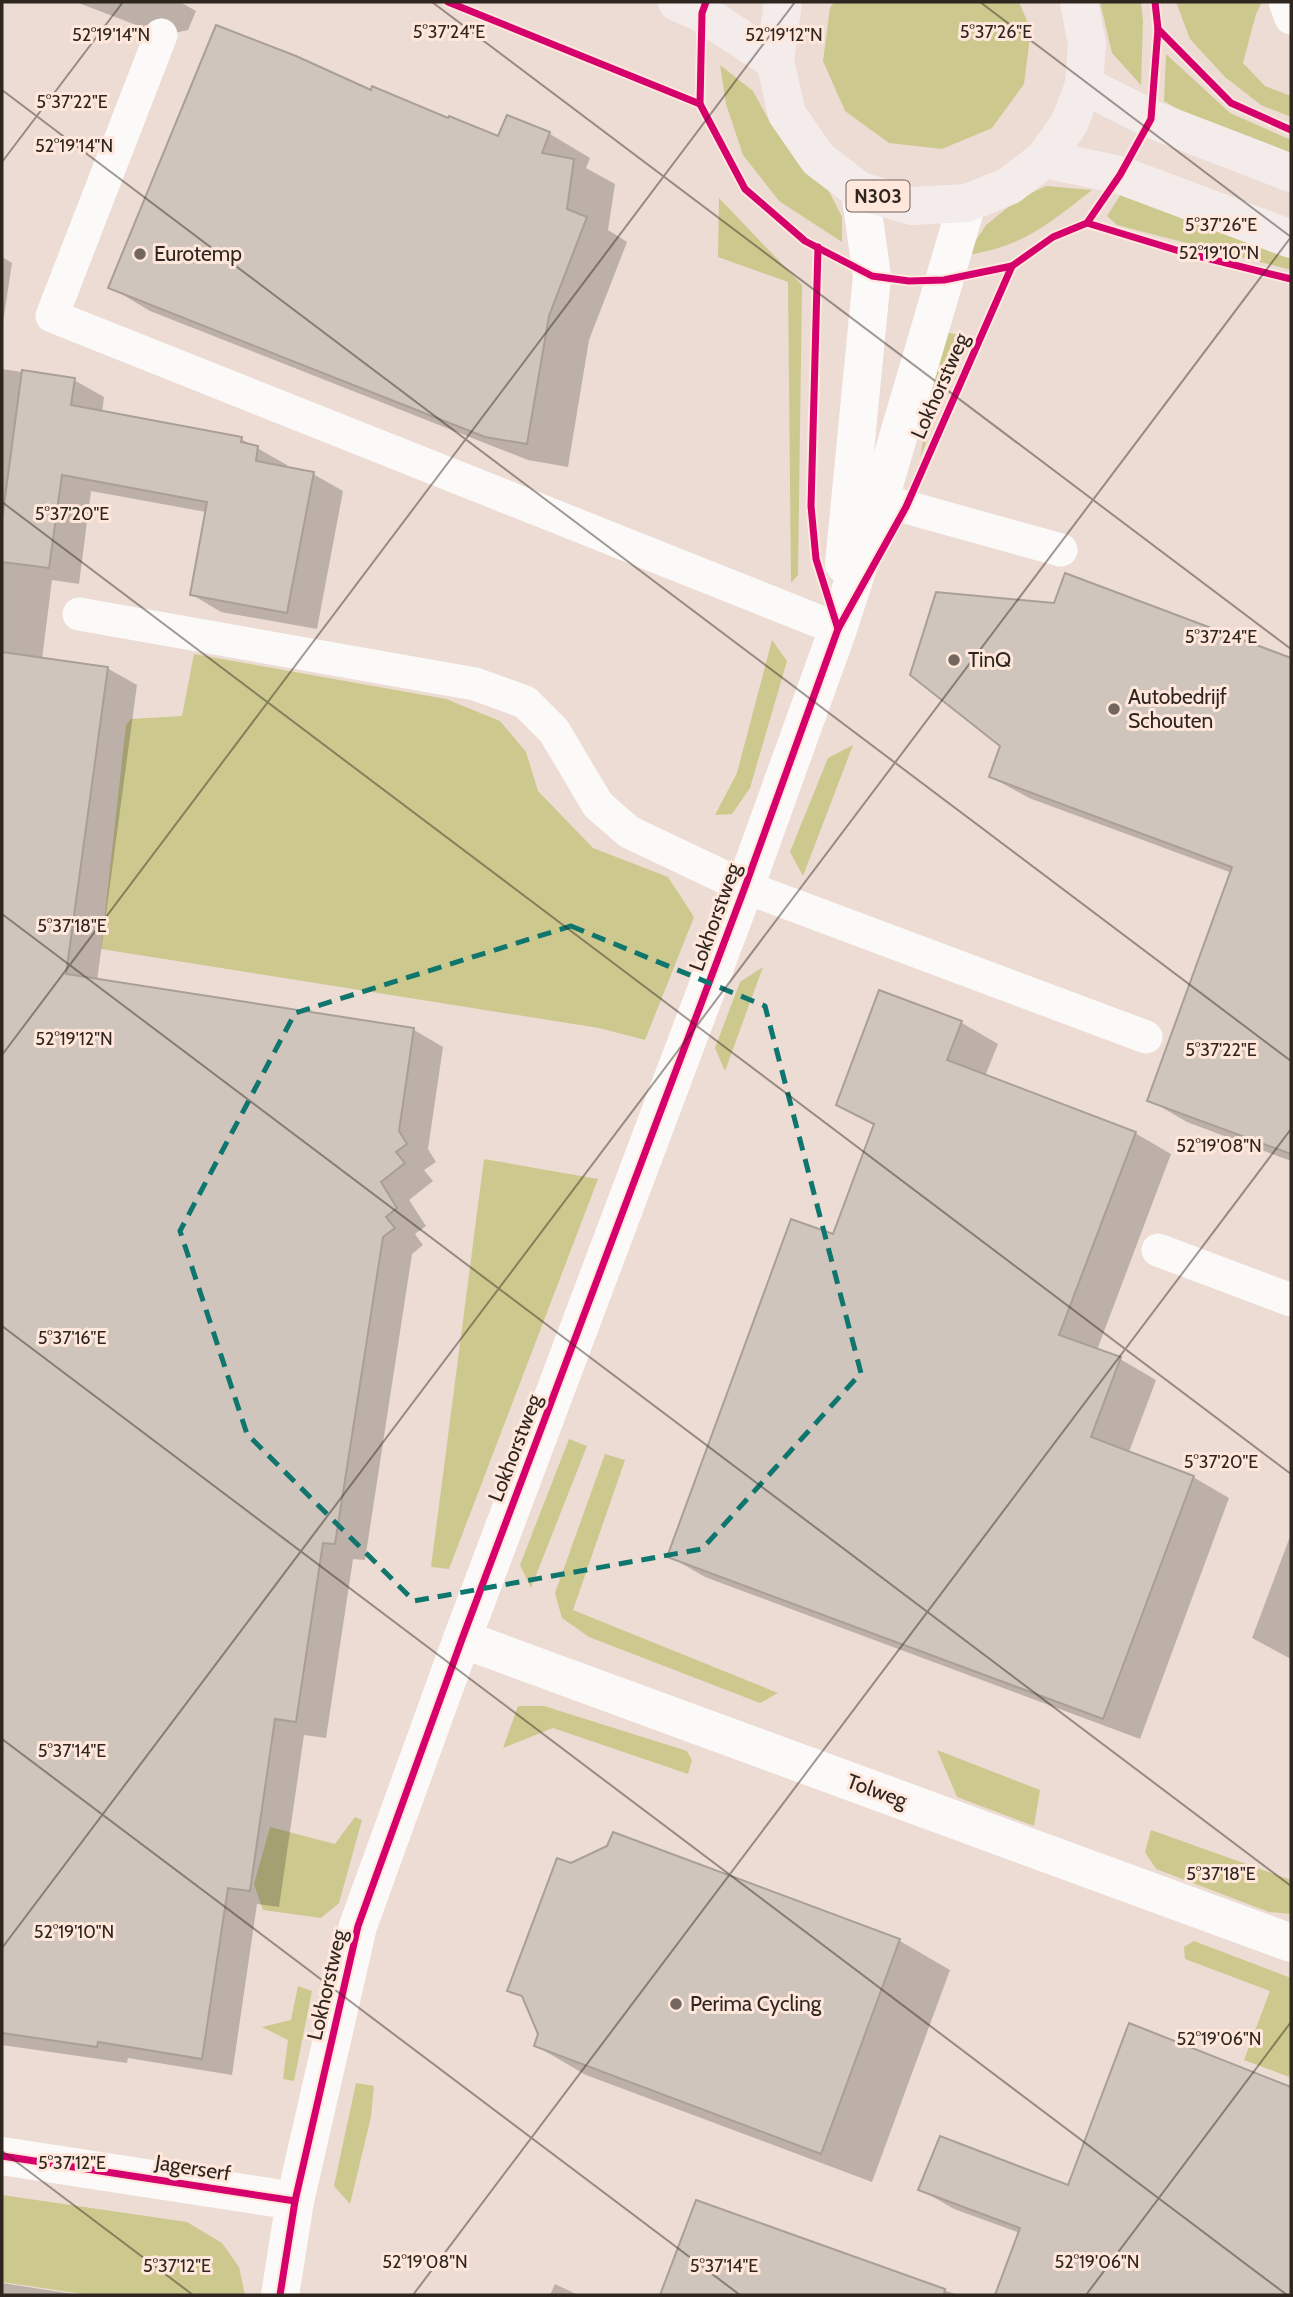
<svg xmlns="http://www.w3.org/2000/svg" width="1293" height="2297" font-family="Cabin,sans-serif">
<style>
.green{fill:#cdc98e}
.shadow{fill:#0003}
.building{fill:#cfc5bd;stroke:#a99f97;stroke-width:2}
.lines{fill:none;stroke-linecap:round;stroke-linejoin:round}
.service{stroke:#fcfaf9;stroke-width:33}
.minor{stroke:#fcfaf9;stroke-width:38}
.primary{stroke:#f4eceb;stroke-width:38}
.cycleway-casing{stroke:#ffe8db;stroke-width:11}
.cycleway{stroke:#d6006c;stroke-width:7}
.marked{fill:none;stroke:#0f766e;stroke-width:5;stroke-dasharray:14 9;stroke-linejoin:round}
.ticks{fill:none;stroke:#302620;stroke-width:2;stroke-opacity:0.45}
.poi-dot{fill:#72665f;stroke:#ffe8db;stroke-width:2.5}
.labels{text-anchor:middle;stroke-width:6;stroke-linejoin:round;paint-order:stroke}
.shield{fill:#ffe8db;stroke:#6e6058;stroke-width:2}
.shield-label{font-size:19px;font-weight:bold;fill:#302620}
.poi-label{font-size:21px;fill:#302620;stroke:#ffe8db;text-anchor:start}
.street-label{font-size:21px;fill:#302620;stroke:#ffe8db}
.ticks-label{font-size:18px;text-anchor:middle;fill:#302620;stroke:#ffe8db;stroke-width:6;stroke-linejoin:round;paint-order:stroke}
</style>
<rect width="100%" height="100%" fill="#ecdcd4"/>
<g class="green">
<path d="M 834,2 L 1019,2 L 1031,30 L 1024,84 L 992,128 L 942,149 L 889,143 L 845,111 L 823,61 L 830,8 Z"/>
<path d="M 1100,2 L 1141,2 L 1143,21 L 1141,85 L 1112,53 Z"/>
<path d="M 1176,2 L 1262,2 L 1256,14 L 1243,63 L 1265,86 L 1291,96 L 1291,117 L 1261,105 L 1225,77 L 1190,39 Z"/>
<path d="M 1166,54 L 1230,113 L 1291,140 L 1291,161 L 1218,132 L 1164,101 Z"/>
<path d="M 720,65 L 753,91 L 771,124 L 829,191 L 842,217 L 842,242 L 779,201 L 743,155 L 726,104 Z"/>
<path d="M 1046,186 L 1092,190 C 1049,224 1022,247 966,255 L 986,225 L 1017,200 Z"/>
<path d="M 1123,191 L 1291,250 L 1291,270 L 1117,225 L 1107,216 Z"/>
<path d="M 719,198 L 802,285 L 798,575 L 791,583 L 788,282 L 718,257 Z"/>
<path d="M 942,332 L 967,336 L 920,458 Z"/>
<path d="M 772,640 L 787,661 L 750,788 L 732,814 L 715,815 L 737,773 Z"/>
<path d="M 194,654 L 446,699 L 500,721 L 526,752 L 538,791 L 593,848 L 668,877 L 694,917 L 645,1040 L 599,1028 L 101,949 L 126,725 L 131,719 L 182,716 Z"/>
<path d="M 853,745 L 803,876 L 790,852 L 828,758 Z"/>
<path d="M 763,967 L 725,1071 L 715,1048 L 740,982 Z"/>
<path d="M 484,1159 L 598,1179 L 449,1569 L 431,1567 Z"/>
<path d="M 569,1439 L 587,1446 L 531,1588 L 520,1565 Z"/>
<path d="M 605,1454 L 625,1460 L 573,1610 L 778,1693 L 760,1703 L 589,1637 L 562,1618 L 555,1593 Z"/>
<path d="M 518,1706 L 544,1706 L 687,1751 L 692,1760 L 688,1774 L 553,1728 L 503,1748 Z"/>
<path d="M 937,1750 L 1040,1790 L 1034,1826 L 957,1797 Z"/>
<path d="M 355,1817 L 362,1820 L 339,1903 L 321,1918 L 263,1910 L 254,1884 L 270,1827 L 335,1844 Z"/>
<path d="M 1151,1830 L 1291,1880 L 1291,1914 L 1269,1912 L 1156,1869 L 1145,1852 Z"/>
<path d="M 1194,1941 L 1291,1978 L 1291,2071 L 1289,2077 L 1244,2060 L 1270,1991 L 1185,1959 L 1184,1947 Z"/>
<path d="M 298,1986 L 312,1991 L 294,2081 L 283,2079 L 288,2040 L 262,2027 L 291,2020 Z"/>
<path d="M 356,2083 L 374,2086 L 371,2117 L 350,2204 L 334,2186 Z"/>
<path d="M 2,2195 L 187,2222 L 222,2243 L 239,2267 L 245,2295 L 89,2295 L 2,2282 Z"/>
</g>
<g class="shadow">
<path d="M 76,2 L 180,2 L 196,11 L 188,30 L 174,33 L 170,38 Z"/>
<path d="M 372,92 L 499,138 L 508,117 L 550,134 L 590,158 L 586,168 L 615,184 L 608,230 L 627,242 L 589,340 L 568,467 L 528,460 L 150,311 L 110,287 Z"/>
<path d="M 2,257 L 12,263 L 2,329 Z"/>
<path d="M 2,369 L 74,380 L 104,397 L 102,413 L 241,439 L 287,465 L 287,469 L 313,474 L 343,491 L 317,629 L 221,612 L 191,594 L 206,512 L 91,491 L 79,584 L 52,580 L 42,659 L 107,668 L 137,685 L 97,981 L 414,1030 L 443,1047 L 428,1149 L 436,1162 L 424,1170 L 433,1181 L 409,1200 L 426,1226 L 415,1234 L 423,1245 L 412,1254 L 365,1560 L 353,1559 L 326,1738 L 304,1735 L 279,1907 L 257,1904 L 232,2075 L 128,2058 L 127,2063 L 2,2045 Z"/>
<path d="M 1066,575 L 1291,660 L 1291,1161 L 1187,1122 L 1149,1100 L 1232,873 L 1029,798 L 991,777 Z"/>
<path d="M 880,992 L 962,1023 L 998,1044 L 985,1076 L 1135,1133 L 1171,1154 L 1097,1350 L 1120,1359 L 1156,1380 L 1129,1452 L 1193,1477 L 1229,1498 L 1140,1739 L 705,1577 L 669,1556 L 834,1237 L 875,1126 L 838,1105 Z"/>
<path d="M 1291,1534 L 1291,1659 L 1252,1638 Z"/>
<path d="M 614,1834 L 900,1941 L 950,1970 L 872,2182 L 586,2075 L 536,2046 L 540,2034 L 525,1999 L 510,1990 L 608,1848 Z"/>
<path d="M 1261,2077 L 1291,2088 L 1291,2295 L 997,2295 L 1020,2233 L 954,2209 L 921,2190 L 1069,2187 Z"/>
<path d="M 697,2202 L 958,2295 L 662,2295 Z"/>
<path d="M 2,2283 L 80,2295 L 2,2295 Z"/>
<path d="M 555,2284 L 578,2295 L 550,2295 Z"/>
</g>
<g class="building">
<path d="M 216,25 L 296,56 L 371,90 L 372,86 L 448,118 L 449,116 L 498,136 L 507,115 L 550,132 L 542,153 L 574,159 L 567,209 L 587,217 L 549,316 L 527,444 L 485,437 L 108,288 Z"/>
<path d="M 22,370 L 75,378 L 71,405 L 242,437 L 241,442 L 258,446 L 256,461 L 314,472 L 287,613 L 190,595 L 207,502 L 62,475 L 49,568 L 2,562 L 2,520 Z"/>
<path d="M 1065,573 L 1291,658 L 1291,1154 L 1147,1101 L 1232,867 L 989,777 L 1000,746 L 910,675 L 936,592 L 1054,603 Z"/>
<path d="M 2,652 L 108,667 L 66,974 L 414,1028 L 399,1131 L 407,1144 L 396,1152 L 405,1163 L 381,1182 L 397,1208 L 386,1217 L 395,1228 L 383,1237 L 335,1544 L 323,1543 L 296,1722 L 275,1719 L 250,1891 L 228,1888 L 202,2059 L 98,2042 L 97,2047 L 2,2033 Z"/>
<path d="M 879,990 L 962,1021 L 947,1060 L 1136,1132 L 1059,1335 L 1121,1357 L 1091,1437 L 1194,1476 L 1103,1719 L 667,1557 L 791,1219 L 833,1234 L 874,1124 L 836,1105 Z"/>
<path d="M 613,1832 L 900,1939 L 821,2154 L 534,2046 L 538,2034 L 522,1996 L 507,1991 L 557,1858 L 571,1863 L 607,1846 Z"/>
<path d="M 1129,2023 L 1291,2087 L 1291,2295 L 995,2295 L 1020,2228 L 918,2190 L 940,2136 L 1068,2185 Z"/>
<path d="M 696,2200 L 945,2289 L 944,2295 L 660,2295 Z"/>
</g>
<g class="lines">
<g class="service">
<path d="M 1285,2 L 1291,18"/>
<path d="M 161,35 L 52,316 L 838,629"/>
<path d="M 855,496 L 906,507 L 1061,550"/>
<path d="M 79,614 L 475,684 L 525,702 L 554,731 L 598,805 L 629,832 L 745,887 L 1146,1037"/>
<path d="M 1158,1250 L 1291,1300"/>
</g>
<g class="minor">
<path d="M 844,564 L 872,276 L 860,191"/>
<path d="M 462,1639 L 1291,1943"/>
<path d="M 2,2156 L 295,2201"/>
<path d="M 280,2295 L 295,2201 L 358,1926 L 462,1639 L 745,887 L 838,629 L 879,502 L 967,203"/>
</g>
<g class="primary">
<path d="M 677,2 L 702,13 L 775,61"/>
<path d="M 783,2 L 775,61 L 787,114 L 818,159 L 860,191 L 912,206 L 967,203 L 1009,186 L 1044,159 L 1069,124 L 1084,85 L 1087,44 L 1079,2"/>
<path d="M 1084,85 L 1151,119 L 1291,173"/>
<path d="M 1044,159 L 1120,175 L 1291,239"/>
</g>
<g class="cycleway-casing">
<g id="cycleway">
<path d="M 448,2 L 700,104"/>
<path d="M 706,2 L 702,13 L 700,104 L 745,189 L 805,241 L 872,276 L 909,281 L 944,280 L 1012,266 L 1053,237 L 1087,223 L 1120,175 L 1151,119 L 1158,29 L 1155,2"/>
<path d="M 1158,29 L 1231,103 L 1291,130"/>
<path d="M 1087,223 L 1186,253 L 1291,279"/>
<path d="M 818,247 L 811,506 L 816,559 L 838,629"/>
<path d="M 2,2156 L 295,2201"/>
<path d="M 280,2295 L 295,2201 L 358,1926 L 462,1639 L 745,887 L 838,629 L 906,507 L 1012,266"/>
</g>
</g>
<use href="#cycleway" class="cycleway"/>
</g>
<path class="marked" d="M 571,926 L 765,1006 L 861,1373 L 702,1549 L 414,1601 L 247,1434 L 180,1231 L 295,1013 Z"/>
<path class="ticks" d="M 432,2 L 1291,649M 980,2 L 1291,237M 2,90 L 1291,1061M 2,162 L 123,2M 2,502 L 1291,1474M 2,914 L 1291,1886M 2,1055 L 795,2M 2,1326 L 1287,2295M 2,1739 L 740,2295M 2,1948 L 1291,237M 2,2151 L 193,2295M 413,2295 L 1291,1129M 1086,2295 L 1291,2022"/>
<g class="poi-dot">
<circle cx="140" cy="254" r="7"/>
<circle cx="954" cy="660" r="7"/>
<circle cx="1114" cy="709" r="7"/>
<circle cx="676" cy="2004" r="7"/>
</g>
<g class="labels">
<rect class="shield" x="846.5" y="180.5" width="63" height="31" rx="5"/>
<g class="shield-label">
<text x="878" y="203">N303</text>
</g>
<g class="poi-label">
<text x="154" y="261">Eurotemp</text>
<text x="968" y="667">TinQ</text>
<text x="1128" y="704">Autobedrijf<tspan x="1128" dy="24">Schouten</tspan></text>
<text x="690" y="2011">Perima Cycling</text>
</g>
<g class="street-label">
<text transform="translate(940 386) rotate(-66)" y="7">Lokhorstweg</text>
<text transform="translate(715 917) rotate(-70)" y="7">Lokhorstweg</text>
<text transform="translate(515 1448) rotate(-69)" y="7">Lokhorstweg</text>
<text transform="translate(877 1791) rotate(20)" y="7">Tolweg</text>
<text transform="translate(327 1985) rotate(-77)" y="7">Lokhorstweg</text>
<text transform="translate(193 2168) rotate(9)" y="7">Jagerserf</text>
</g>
</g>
<g class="ticks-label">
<text x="449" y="38">5°37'24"E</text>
<text x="996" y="38">5°37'26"E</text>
<text x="111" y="41">52°19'14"N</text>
<text x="784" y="41">52°19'12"N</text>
<text x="72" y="108">5°37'22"E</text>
<text x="74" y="152">52°19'14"N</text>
<text x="1221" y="231">5°37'26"E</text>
<text x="1219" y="259">52°19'10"N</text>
<text x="72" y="520">5°37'20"E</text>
<text x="1221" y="643">5°37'24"E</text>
<text x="72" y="932">5°37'18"E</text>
<text x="74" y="1045">52°19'12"N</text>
<text x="1221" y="1056">5°37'22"E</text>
<text x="1219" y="1152">52°19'08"N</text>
<text x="72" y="1344">5°37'16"E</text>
<text x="1221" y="1468">5°37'20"E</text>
<text x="72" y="1757">5°37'14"E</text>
<text x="1221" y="1880">5°37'18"E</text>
<text x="74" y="1938">52°19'10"N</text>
<text x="1219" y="2045">52°19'06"N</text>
<text x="72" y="2169">5°37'12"E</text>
<text x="425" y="2268">52°19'08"N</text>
<text x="1097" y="2268">52°19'06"N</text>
<text x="177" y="2272">5°37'12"E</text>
<text x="724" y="2272">5°37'14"E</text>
</g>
<rect width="1293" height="2297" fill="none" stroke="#302620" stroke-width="7"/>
</svg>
